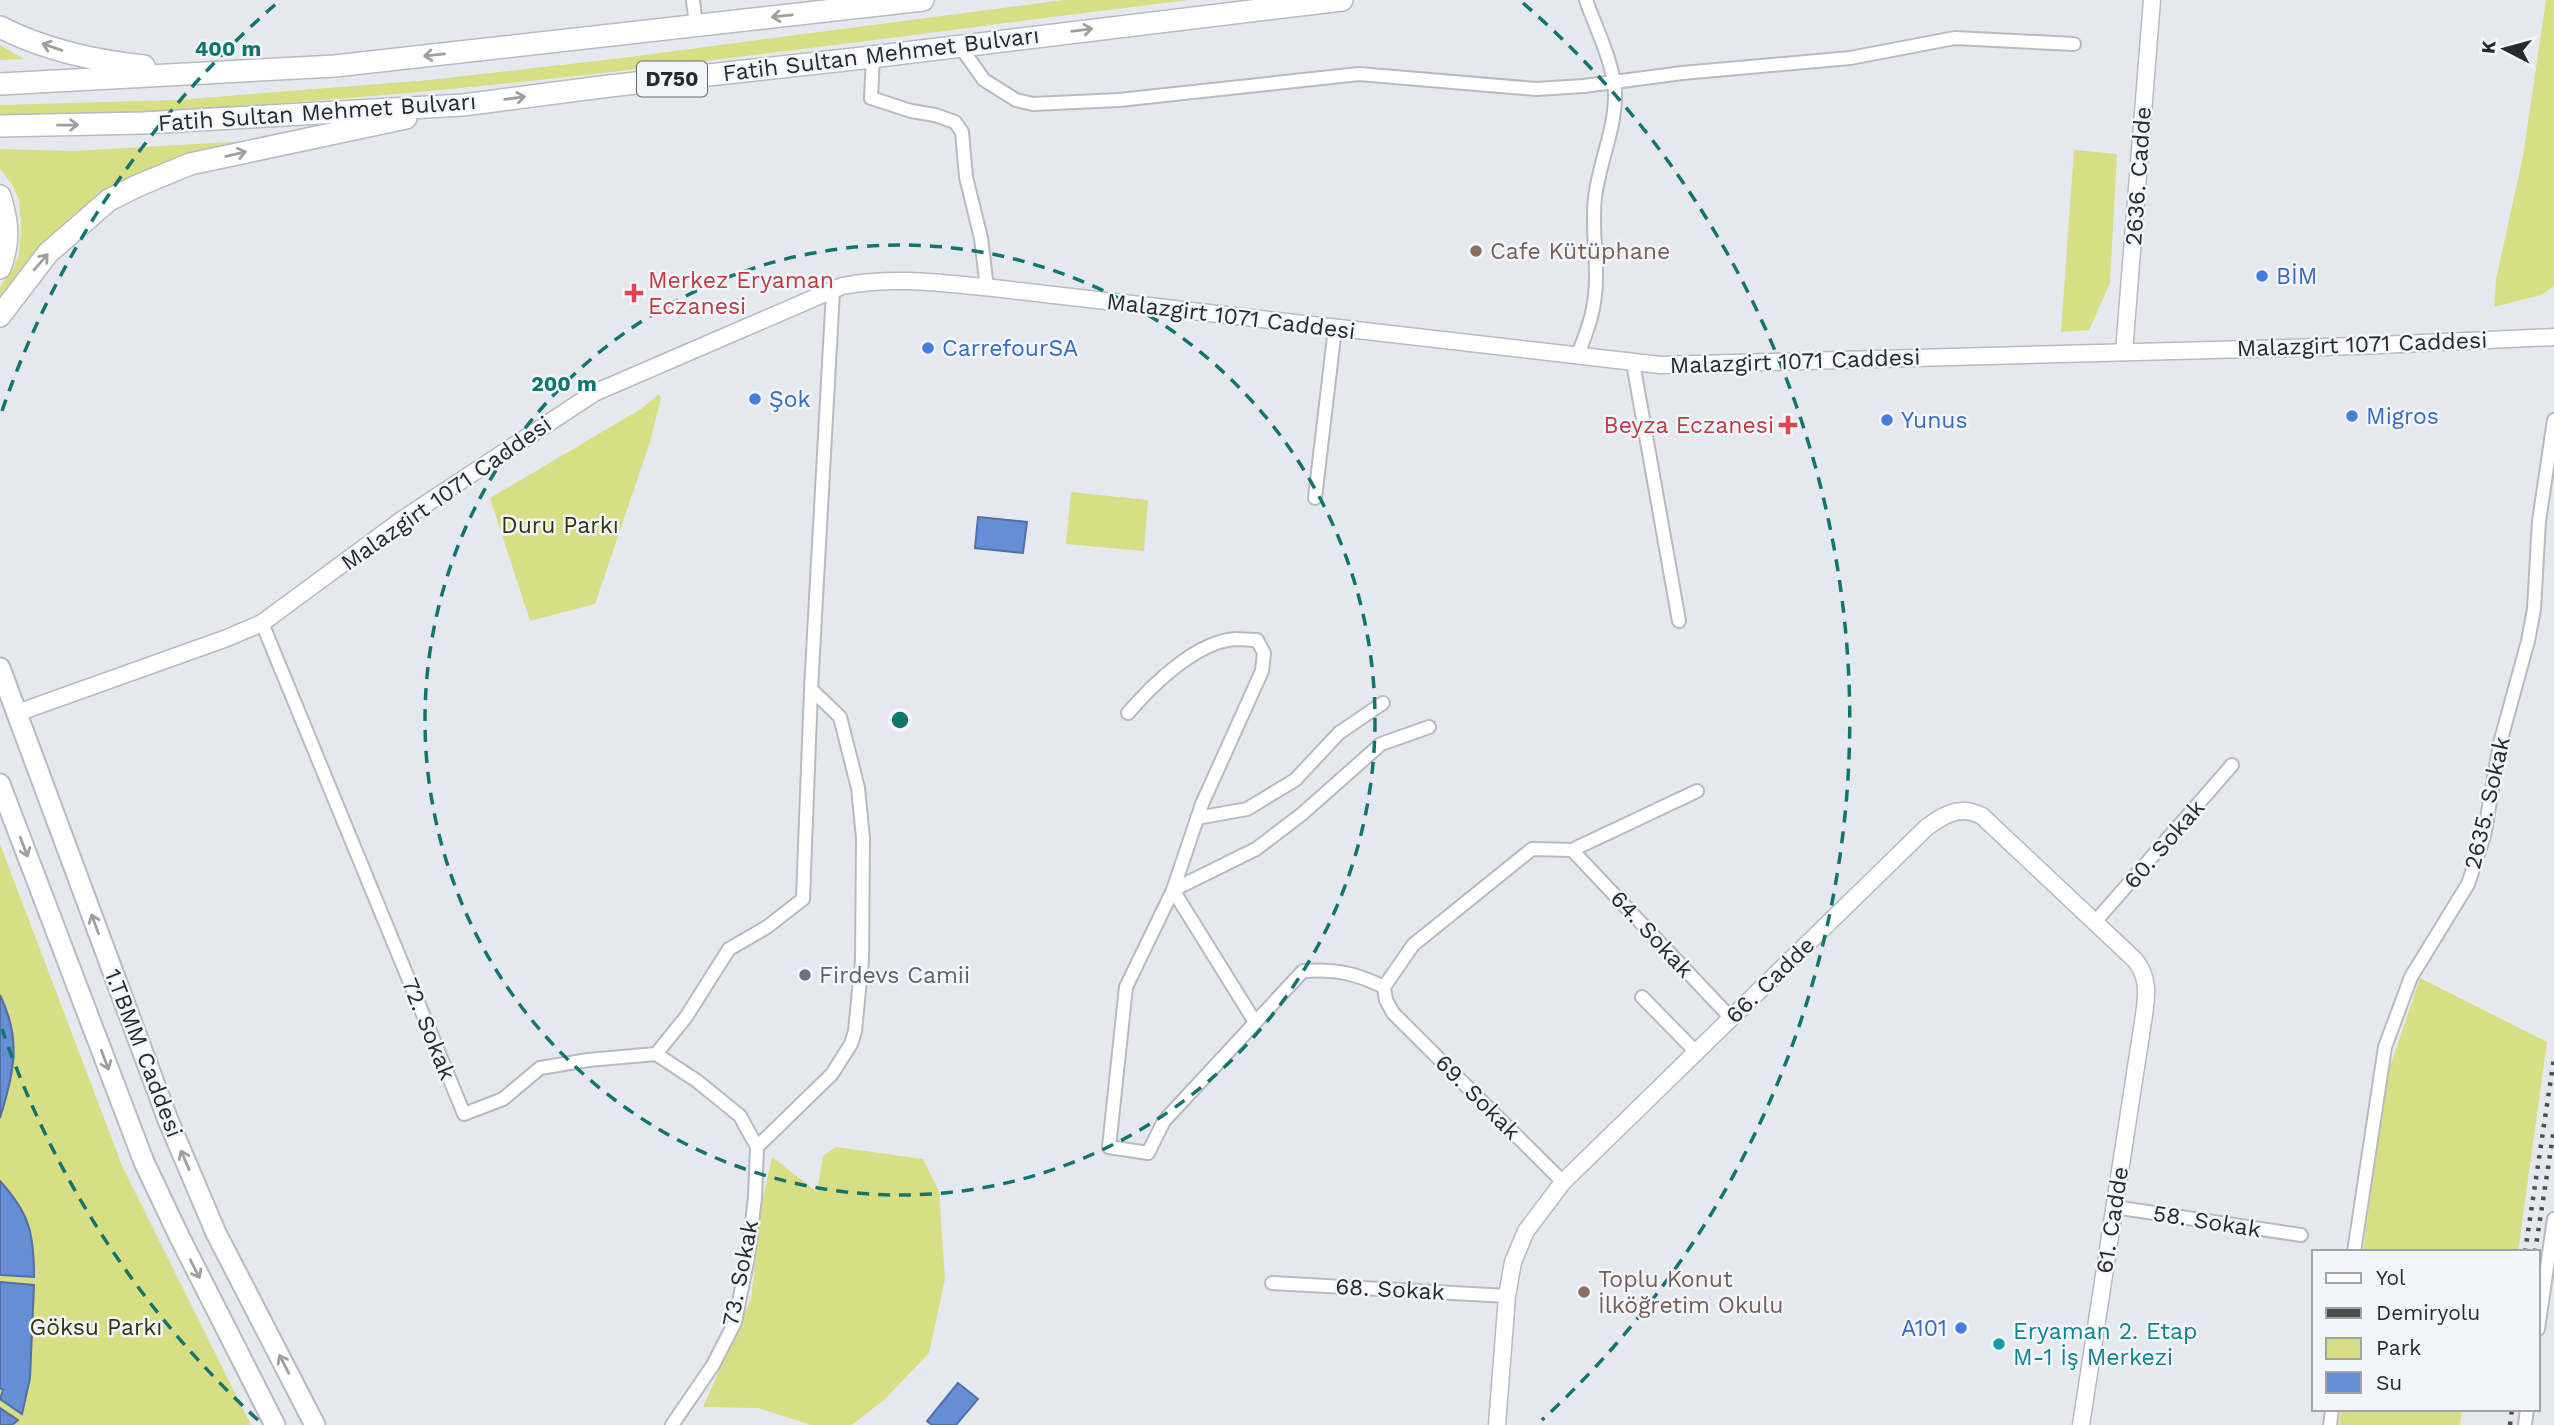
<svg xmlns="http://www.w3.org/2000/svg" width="2554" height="1425" font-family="'Work Sans',sans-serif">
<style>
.green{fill:#d7de84}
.water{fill:#668ed7;stroke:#5370a3;stroke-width:2}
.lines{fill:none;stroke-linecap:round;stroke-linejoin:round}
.minor-casing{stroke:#b8bac1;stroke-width:16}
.tertiary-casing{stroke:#b8bac1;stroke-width:19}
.primary-casing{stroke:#b8bac1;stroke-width:23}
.trunk-casing{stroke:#b8bac1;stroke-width:24}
.minor{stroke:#fff;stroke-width:12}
.tertiary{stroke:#fff;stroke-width:16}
.primary{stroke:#fff;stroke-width:19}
.trunk{stroke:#fff;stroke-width:21}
.rail{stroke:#4b4d4f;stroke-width:4.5;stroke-dasharray:3.5 7;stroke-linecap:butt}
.oneway{stroke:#9e9fa0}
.ring{fill:none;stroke:#0f766e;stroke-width:3.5;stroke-dasharray:12 9}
.education-dot{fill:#8d6e63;stroke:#f3f5fd;stroke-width:2.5}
.shop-dot{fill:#3f7fe0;stroke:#f3f5fd;stroke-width:2.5}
.health-dot{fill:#e0444e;stroke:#f3f5fd;stroke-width:2.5}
.worship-dot{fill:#6b7280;stroke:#f3f5fd;stroke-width:2.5}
.culture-dot{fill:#0f9aa8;stroke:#f3f5fd;stroke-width:2.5}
.labels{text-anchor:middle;stroke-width:5;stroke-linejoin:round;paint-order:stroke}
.shield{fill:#f3f5fd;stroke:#65666a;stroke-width:2}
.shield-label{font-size:21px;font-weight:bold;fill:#28292b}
.street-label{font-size:23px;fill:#28292b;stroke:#f3f5fd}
.education-label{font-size:23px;fill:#785e54;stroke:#f3f5fd;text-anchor:start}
.shop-label{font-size:23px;fill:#366cbe;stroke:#f3f5fd;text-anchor:start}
.health-label{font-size:23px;fill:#be3a42;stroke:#f3f5fd;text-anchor:start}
.park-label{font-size:23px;fill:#32340b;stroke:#f3f5fd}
.worship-label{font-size:23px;fill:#5b616d;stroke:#f3f5fd;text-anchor:start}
.culture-label{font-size:23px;fill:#0d838f;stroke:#f3f5fd;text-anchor:start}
.centre{fill:#0f766e;stroke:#f3f5fd;stroke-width:3.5}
.ring-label{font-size:21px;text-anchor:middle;font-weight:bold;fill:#0f766e;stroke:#f3f5fd;stroke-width:5;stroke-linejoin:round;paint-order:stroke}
</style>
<rect width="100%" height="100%" fill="#e6e8ef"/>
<g class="green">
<path d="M 1064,0 L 1189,0 C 793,48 400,110 0,116 L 0,105 L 176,100 L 429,80 L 614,59 Z"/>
<path d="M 2546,0 L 2554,0 L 2554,286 L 2541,295 L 2494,307 L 2496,280 L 2523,156 Z"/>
<path d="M 0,45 L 24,59 L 0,60 Z"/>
<path d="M 248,141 L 169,161 L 144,172 L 75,216 L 28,261 L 0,300 L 0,287 L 14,267 L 19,255 L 21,225 L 19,199 L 11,183 L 0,169 L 0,149 L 73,151 Z"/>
<path d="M 2074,150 L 2117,154 L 2110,283 L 2089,330 L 2061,332 Z"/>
<path d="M 659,394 L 661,398 L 650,442 L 595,604 L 530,621 L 490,498 L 641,409 Z"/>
<path d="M 1071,492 L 1148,500 L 1144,551 L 1066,544 Z"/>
<path d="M 0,844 L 123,1168 L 251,1425 L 0,1425 Z"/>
<path d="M 2420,978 L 2547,1042 L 2518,1252 L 2363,1252 L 2386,1079 Z"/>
<path d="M 836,1147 L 923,1159 L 939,1191 L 945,1279 L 929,1353 L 885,1399 L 852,1425 L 811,1425 L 758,1408 L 703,1407 L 751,1299 L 762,1203 L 772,1157 L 817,1192 L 823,1156 Z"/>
<path d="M 2341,1409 L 2462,1409 L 2460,1425 L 2339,1425 Z"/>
</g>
<g class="water">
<path d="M 978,517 L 1027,522 L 1023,553 L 975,548 Z"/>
<path d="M 0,995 C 22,1040 14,1073 0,1118 Z"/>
<path d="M 0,1181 C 30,1214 34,1234 34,1277 L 0,1275 Z"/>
<path d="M 0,1282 L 34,1285 L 30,1378 L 22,1414 L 0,1399 L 3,1390 L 0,1388 Z"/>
<path d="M 958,1383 L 978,1399 L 956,1425 L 932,1425 L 927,1421 Z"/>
<path d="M 0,1408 L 18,1420 L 12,1425 L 0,1425 Z"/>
</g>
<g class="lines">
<g class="minor-casing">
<g id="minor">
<path d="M 693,0 L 696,25"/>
<path d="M 959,45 L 984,80 L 1016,100 L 1033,104 L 1119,100 L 1359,74 L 1536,89 L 1584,86 L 1682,73 L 1850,58 L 1955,38 L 2074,44"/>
<path d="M 873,57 L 871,98 L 911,111 L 935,115 L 955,122 L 962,132 L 966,177 L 981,238 L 987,288"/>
<path d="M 1577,357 C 1585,336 1593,317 1595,295 C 1599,263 1591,231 1595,198 C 1599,162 1616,129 1615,92 C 1613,61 1596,29 1586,0"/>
<path d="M 1633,363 L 1679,621"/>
<path d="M 1315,498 L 1335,328"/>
<path d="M 262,623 L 464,1114 L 503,1099 L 540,1068 L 588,1060 L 656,1054 L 697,1081 L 740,1116 L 757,1147"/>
<path d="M 1128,713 C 1153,684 1196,642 1235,639 C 1242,639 1250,640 1257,640 L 1264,653 L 1262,671 L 1202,804 L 1173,890 L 1126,987 L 1109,1147 L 1148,1153 L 1164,1121 L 1303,971 C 1336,969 1355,973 1384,987"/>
<path d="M 1197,818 L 1247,809 L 1295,780 L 1339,733 L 1383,703"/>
<path d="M 1572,850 L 1731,1018"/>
<path d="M 2095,922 L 2232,765"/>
<path d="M 1642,997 L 1696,1052"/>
<path d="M 1255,1022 L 1173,890 L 1256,849 L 1302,814 L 1381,744 L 1429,727"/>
<path d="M 656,1054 L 686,1017 L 729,949 L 767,927 L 803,899 L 811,689 L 833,291"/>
<path d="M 757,1147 L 832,1074 L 851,1044 L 855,1031 L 862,960 L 863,838 L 858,788 L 840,717 L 811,689"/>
<path d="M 1563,1182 L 1393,1013 L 1386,1000 L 1384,987 L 1413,945 L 1532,849 L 1572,850 L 1697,791"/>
<path d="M 2114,1207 L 2301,1235"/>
<path d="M 2354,1252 L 2385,1047 L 2411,977 L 2468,884 L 2484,836 L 2500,743 L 2528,641 L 2534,609 L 2539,521 L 2554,420"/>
<path d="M 1272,1283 L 1507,1296"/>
<path d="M 2538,1329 L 2554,1219"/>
<path d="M 672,1425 L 713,1365 L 735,1322 L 748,1257 L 755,1197 L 757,1147"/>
<path d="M 2330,1425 L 2332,1409"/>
<path d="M 2525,1425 L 2527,1409"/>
</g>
</g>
<g class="tertiary-casing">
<g id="tertiary">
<path d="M 2124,352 L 2152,0"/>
<path d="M 17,713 L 227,638 L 262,623 L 403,519 L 594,393 L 842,286 C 894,276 941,283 993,288 L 1660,365 L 2357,346 L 2554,337"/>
<path d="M 1497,1425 L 1507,1296 L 1513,1262 L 1526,1231 L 1563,1182 L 1927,827 C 1945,814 1960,805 1982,816 L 2135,960 C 2149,977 2147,995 2144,1015 L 2081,1425"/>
</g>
</g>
<g class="primary-casing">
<g id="primary">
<path d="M 0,668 L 168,1120 L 216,1233 L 315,1425"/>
<path d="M 0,784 L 144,1162 L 179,1236 L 275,1425"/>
</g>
</g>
<g class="trunk-casing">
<g id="trunk">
<path d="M 0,27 C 43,49 96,61 144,66"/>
<path d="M 0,84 L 335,66 L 923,0"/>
<path d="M 0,126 L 143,123 L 463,105 L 609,86 L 863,58 L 1342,0"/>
<path d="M 0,196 C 8,222 10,242 0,268"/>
<path d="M 0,316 L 48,253 L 109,200 L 137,186 L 190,164 L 406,118"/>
</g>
</g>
<use href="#minor" class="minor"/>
<use href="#tertiary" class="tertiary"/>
<use href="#primary" class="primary"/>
<use href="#trunk" class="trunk"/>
<g class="rail">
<path d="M 2525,1252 L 2554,1058"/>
<path d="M 2535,1252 L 2554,1129"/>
<path d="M 2510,1425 L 2512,1409"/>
</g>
</g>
<defs><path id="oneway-shaft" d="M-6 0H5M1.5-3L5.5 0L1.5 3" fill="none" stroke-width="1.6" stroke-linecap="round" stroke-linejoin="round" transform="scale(1.75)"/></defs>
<g class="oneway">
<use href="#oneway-shaft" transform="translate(782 16) rotate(174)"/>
<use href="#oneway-shaft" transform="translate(1082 30) rotate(-7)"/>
<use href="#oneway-shaft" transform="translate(52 47) rotate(-161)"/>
<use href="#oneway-shaft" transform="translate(434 55) rotate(174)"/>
<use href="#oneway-shaft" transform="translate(515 98) rotate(-8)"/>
<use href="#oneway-shaft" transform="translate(68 125) rotate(-1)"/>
<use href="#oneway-shaft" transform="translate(236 154) rotate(-13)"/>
<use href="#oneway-shaft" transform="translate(41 262) rotate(-49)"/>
<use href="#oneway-shaft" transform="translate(24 847) rotate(69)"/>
<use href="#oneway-shaft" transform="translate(95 924) rotate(-110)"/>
<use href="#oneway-shaft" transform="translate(105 1060) rotate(69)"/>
<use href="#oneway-shaft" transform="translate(185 1160) rotate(-113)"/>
<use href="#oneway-shaft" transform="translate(195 1269) rotate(63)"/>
<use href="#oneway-shaft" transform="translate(284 1364) rotate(-117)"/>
</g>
<g class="ring">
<circle cx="900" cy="720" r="475"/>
<path d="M258 1420A950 950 0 0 1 2 1029M2 411A950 950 0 0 1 277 3M1523 3A950 950 0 0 1 1542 1420"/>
</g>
<g class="education-dot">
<circle cx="1476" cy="251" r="7"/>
<circle cx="1584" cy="1292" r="7"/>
</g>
<g class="shop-dot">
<circle cx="2262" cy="276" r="7"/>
<circle cx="928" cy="348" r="7"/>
<circle cx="755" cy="399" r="7"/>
<circle cx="2352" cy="416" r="7"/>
<circle cx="1887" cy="420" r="7"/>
<circle cx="1961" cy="1328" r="7"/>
</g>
<g class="health-dot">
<path d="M630.5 282.5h7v7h7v7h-7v7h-7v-7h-7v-7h7z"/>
<path d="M1784.5 414.5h7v7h7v7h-7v7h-7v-7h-7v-7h7z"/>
</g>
<circle class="worship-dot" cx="805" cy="975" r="7"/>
<circle class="culture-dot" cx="1999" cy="1344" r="7"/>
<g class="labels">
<rect class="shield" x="637" y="61.5" width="70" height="35" rx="5"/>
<g class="shield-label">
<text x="672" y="86">D750</text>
</g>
<g class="street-label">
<text transform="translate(881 54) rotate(-7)" y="8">Fatih Sultan Mehmet Bulvarı</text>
<text transform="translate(317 112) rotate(-4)" y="8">Fatih Sultan Mehmet Bulvarı</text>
<text transform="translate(2138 176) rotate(-86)" y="8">2636. Cadde</text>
<text transform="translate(1231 316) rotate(7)" y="8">Malazgirt 1071 Caddesi</text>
<text transform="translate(2362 344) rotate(-2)" y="8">Malazgirt 1071 Caddesi</text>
<text transform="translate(1795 361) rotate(-2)" y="8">Malazgirt 1071 Caddesi</text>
<text transform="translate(446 493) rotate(-35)" y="8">Malazgirt 1071 Caddesi</text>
<text transform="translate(2487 803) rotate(-77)" y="8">2635. Sokak</text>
<text transform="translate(2164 844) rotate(-49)" y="8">60. Sokak</text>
<text transform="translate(1652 934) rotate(47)" y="8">64. Sokak</text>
<text transform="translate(1770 980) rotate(-44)" y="8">66. Cadde</text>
<text transform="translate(429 1029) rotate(68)" y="8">72. Sokak</text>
<text transform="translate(144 1053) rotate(69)" y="8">1.TBMM Caddesi</text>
<text transform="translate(1478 1097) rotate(45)" y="8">69. Sokak</text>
<text transform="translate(2112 1220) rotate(-81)" y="8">61. Cadde</text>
<text transform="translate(2207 1221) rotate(9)" y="8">58. Sokak</text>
<text transform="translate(740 1273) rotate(-79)" y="8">73. Sokak</text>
<text transform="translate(1390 1289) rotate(3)" y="8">68. Sokak</text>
</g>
<g class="education-label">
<text x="1490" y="259">Cafe Kütüphane</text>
<text x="1598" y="1287">Toplu Konut<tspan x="1598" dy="26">İlköğretim Okulu</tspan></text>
</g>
<g class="shop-label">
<text x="2276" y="284">BİM</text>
<text x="942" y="356">CarrefourSA</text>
<text x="769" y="407">Şok</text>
<text x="2366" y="424">Migros</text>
<text x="1901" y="428">Yunus</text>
<text x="1947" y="1336" text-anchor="end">A101</text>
</g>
<g class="health-label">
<text x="648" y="288">Merkez Eryaman<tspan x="648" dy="26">Eczanesi</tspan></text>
<text x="1774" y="433" text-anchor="end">Beyza Eczanesi</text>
</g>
<g class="park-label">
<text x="560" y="533">Duru Parkı</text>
<text x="96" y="1335">Göksu Parkı</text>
</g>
<g class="worship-label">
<text x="819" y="983">Firdevs Camii</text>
</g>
<g class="culture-label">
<text x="2013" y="1339">Eryaman 2. Etap<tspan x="2013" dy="26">M-1 İş Merkezi</tspan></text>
</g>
</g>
<circle cx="900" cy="720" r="10" class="centre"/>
<g class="ring-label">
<text x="228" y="56">400 m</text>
<text x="564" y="391">200 m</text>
</g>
<rect x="2312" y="1250" width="228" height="161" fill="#f3f5fd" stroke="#a2a3a9" stroke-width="2"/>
<rect x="2326" y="1273" width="35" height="10" fill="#ffffff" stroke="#a2a3a9" stroke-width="2"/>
<text x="2376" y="1285" font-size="21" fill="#28292b">Yol</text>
<rect x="2326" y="1308" width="35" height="10" fill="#4b4d4f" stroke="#a2a3a9" stroke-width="2"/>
<text x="2376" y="1320" font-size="21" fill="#28292b">Demiryolu</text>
<rect x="2326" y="1338" width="35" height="21" fill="#d7de84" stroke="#a2a3a9" stroke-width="2"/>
<text x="2376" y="1355" font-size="21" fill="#28292b">Park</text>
<rect x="2326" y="1372" width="35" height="21" fill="#668ed7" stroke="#a2a3a9" stroke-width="2"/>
<text x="2376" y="1390" font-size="21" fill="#28292b">Su</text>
<g transform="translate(2505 49) rotate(276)" stroke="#f3f5fd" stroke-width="5" paint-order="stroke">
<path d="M0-5L12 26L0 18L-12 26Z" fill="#28292b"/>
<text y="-10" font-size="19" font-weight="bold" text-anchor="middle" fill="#28292b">K</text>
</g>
</svg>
